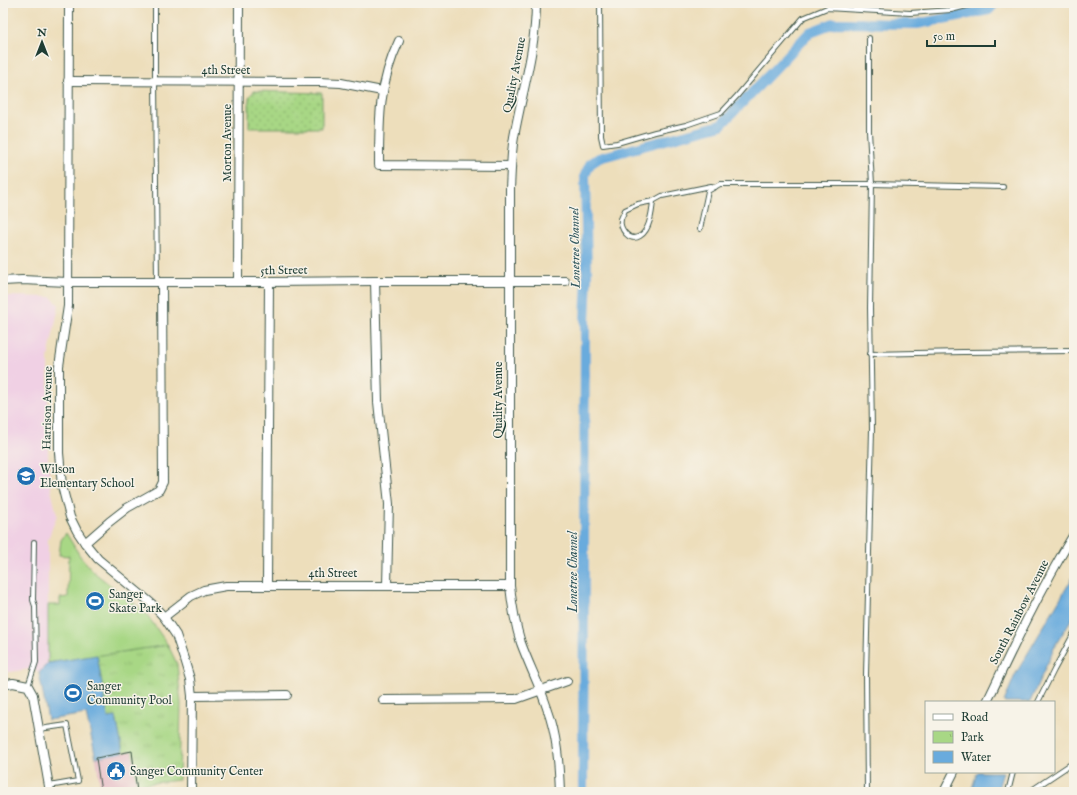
<svg xmlns="http://www.w3.org/2000/svg" width="1077" height="795" font-family="'IM FELL English',serif">
<style>
.built{fill:#f0d0e4}
.grass{fill:url(#grass-dots);stroke:#648a5c}
.park{fill:url(#park-tufts);stroke:#648a5c}
.pitch{fill:#a8d785;stroke:#648a5c}
.water{fill:#69abdd;stroke:#447488}
.lines{fill:none;stroke-linecap:round;stroke-linejoin:round}
.canal{stroke:#69abdd;stroke-width:10}
.building{fill:#e0a8ba}
.lane-casing{stroke:#3e5548;stroke-width:6}
.street-casing{stroke:#3e5548;stroke-width:10}
.lane{stroke:#fff;stroke-width:4}
.street{stroke:#fff;stroke-width:8}
.labels{text-anchor:middle;stroke-width:3;stroke-linejoin:round;paint-order:stroke}
.street-label{font-size:12px;fill:#1f3d34;stroke:#f7f3e8}
.poi-label{font-size:12px;fill:#1f3d34;stroke:#f7f3e8;text-anchor:start}
.water-label{font-size:13px;font-style:italic;fill:#32585e;stroke:#f7f3e8}
</style>
<defs>
<pattern id="grass-dots" width="8" height="8" patternUnits="userSpaceOnUse"><rect width="8" height="8" fill="#a8d785"/><path d="M2 2h.1M6 6h.1" fill="none" stroke="#90b973" stroke-width="1.8" stroke-linecap="round"/></pattern>
<pattern id="park-tufts" width="24" height="20" patternUnits="userSpaceOnUse"><rect width="24" height="20" fill="#a8d785"/><path d="M3 7l-1-3M5 7V3M7 7l1-3M15 17l-1-3M17 17v-4M19 17l1-3" fill="none" stroke="#90b973"/></pattern>
</defs>
<rect width="100%" height="100%" fill="#f7f3e8"/>
<filter id="ink" filterUnits="userSpaceOnUse"><feTurbulence type="fractalNoise" baseFrequency=".025" numOctaves="2"/><feDisplacementMap in="SourceGraphic" scale="8" xChannelSelector="R" yChannelSelector="G"/><feConvolveMatrix kernelMatrix="1 2 1 2 8 2 1 2 1" color-interpolation-filters="sRGB"/></filter>
<filter id="wash" filterUnits="userSpaceOnUse"><feTurbulence type="fractalNoise" baseFrequency=".012" numOctaves="4" result="noise"/><feDisplacementMap in="SourceGraphic" scale="16" xChannelSelector="R" yChannelSelector="G"/><feGaussianBlur stdDeviation="0.9" result="paint"/><feColorMatrix in="noise" values="0 0 0 0 0 0 0 0 0 0 0 0 0 0 0 0 0 1.4 0 .05"/><feComposite in="paint" operator="in"/></filter>
<g filter="url(#wash)">
<rect width="100%" height="100%" fill="#eddebb"/>
<path class="built" d="M 3,296 L 51,297 L 59,305 L 48,358 L 48,462 L 51,490 L 57,515 L 48,539 L 48,663 L 39,673 L 35,669 L 30,669 L 3,673 Z"/>
<path class="grass" d="M 254,91 L 322,93 L 322,128 L 249,128 L 249,97 Z"/>
<path class="park" d="M 168,645 L 177,664 L 181,704 L 179,780 L 136,785 L 132,751 L 123,753 L 116,717 L 108,719 L 97,655 Z"/>
<path class="pitch" d="M 66,533 L 80,556 L 96,574 L 145,612 L 168,645 L 48,663 L 48,605 L 60,605 L 60,598 L 68,597 L 69,556 L 59,555 L 61,540 Z"/>
<g class="water">
<path d="M 1074,575 L 1074,615 L 1056,644 L 1030,702 L 1004,702 L 1015,675 Z"/>
<path d="M 97,655 L 108,718 L 116,717 L 123,753 L 96,758 L 86,714 L 48,720 L 39,673 L 48,663 Z"/>
<path d="M 977,772 L 1003,772 L 997,792 L 971,792 Z"/>
</g>
<g class="lines">
<path class="canal" d="M 583,790 L 585,322 L 587,275 L 585,175 L 590,164 L 599,158 L 721,125 L 810,32 L 834,23 L 917,24 L 989,10 L 995,3"/>
</g>
<g id="blocks">
<path class="building" d="M 132,751 L 137,792 L 101,792 L 96,758 Z"/>
</g>
</g>
<g filter="url(#ink)">
<use href="#blocks" fill-opacity="0" stroke="#3e5548" stroke-width="1"/>
<g class="lines">
<g class="lane-casing">
<g id="lane">
<path d="M 155,3 L 155,81 L 157,282"/>
<path d="M 600,3 L 601,136 L 603,145 L 617,143 L 655,132 L 686,125 L 721,113 L 737,96 L 803,18 L 827,8 L 910,13 L 951,10 L 978,3"/>
<path d="M 869,38 L 869,131 L 872,184 L 1003,187"/>
<path d="M 653,201 C 652,212 650,230 640,236 C 629,243 619,228 621,219 C 622,216 624,213 625,210 L 638,204 L 653,201 L 662,196 L 711,186 L 715,187"/>
<path d="M 700,229 L 708,191 L 720,184 L 872,184 L 870,308 L 872,429 L 866,675 L 867,792"/>
<path d="M 870,354 L 963,352 L 1074,351"/>
<path d="M 28,686 L 36,662 L 35,606 L 33,600 L 34,542"/>
<path d="M 1038,702 L 1054,670 L 1074,633"/>
<path d="M 39,729 L 67,725 L 78,781 L 49,786"/>
<path d="M 1008,792 L 1013,772"/>
<path d="M 1029,792 L 1074,762"/>
</g>
</g>
<g class="street-casing">
<g id="street">
<path d="M 69,3 L 68,306 L 59,366 L 59,453 L 62,486 L 70,517 L 77,531 L 85,543 L 98,559 L 151,603 L 164,617 L 176,635 L 184,659 L 190,679 L 192,696 L 191,792"/>
<path d="M 536,3 C 536,49 522,92 514,137 C 511,154 511,172 510,189 L 510,586 C 512,605 515,624 521,643 C 529,665 540,686 547,708 C 557,735 559,763 560,792"/>
<path d="M 399,41 C 379,83 379,118 379,165 L 511,166"/>
<path d="M 68,81 L 319,82 L 341,83 L 382,91"/>
<path d="M 3,281 L 22,280 L 68,282 L 269,282 L 375,281 L 565,281"/>
<path d="M 375,281 L 378,402 L 389,504 L 387,585"/>
<path d="M 238,282 L 239,3"/>
<path d="M 85,543 L 109,522 L 127,508 L 159,490 L 163,482 L 162,282"/>
<path d="M 267,585 L 269,282"/>
<path d="M 164,617 L 191,596 L 204,590 L 226,586 L 510,586"/>
<path d="M 3,685 L 13,683 L 28,686 L 33,695 L 50,792"/>
<path d="M 192,696 L 287,695"/>
<path d="M 383,700 L 516,699 L 567,681"/>
<path d="M 987,702 C 1014,645 1041,588 1074,534"/>
<path d="M 944,792 L 954,772"/>
</g>
</g>
<use href="#lane" class="lane"/>
<use href="#street" class="street"/>
</g>
</g>
<defs>
<g id="school-disc" transform="scale(1)"><circle r="9.5" fill="#1f6fb2" stroke="#f7f3e8"/><path d="M0-5L7-2L0 1L-7-2ZM-4 1L0 2.5L4 1V4Q0 6-4 4Z" fill="#fff"/></g>
<g id="stadium-disc" transform="scale(1)"><circle r="9.5" fill="#1f6fb2" stroke="#f7f3e8"/><path d="M0-5a6.5 5 0 1 0 0 10a6.5 5 0 1 0 0-10ZM-3.5-1.8h7v3.6h-7Z" fill="#fff"/></g>
<g id="civic-disc" transform="scale(1)"><circle r="9.5" fill="#1f6fb2" stroke="#f7f3e8"/><path d="M-.6-6.5H3V-4.5H.6V-3L4-1V1h2V6H-6V1h2V-1L-.6-3ZM-1.2 2.5V6h2.4V2.5Z" fill="#fff"/></g>
</defs>
<g fill-rule="evenodd">
<use href="#school-disc" x="26" y="476"/>
<use href="#stadium-disc" x="95" y="601"/>
<use href="#stadium-disc" x="73" y="693"/>
<use href="#civic-disc" x="116" y="771"/>
</g>
<g class="labels">
<g class="street-label">
<text x="226" y="74">4th Street</text>
<text transform="translate(514 75) rotate(-79)" y="4">Quality Avenue</text>
<text transform="translate(227 143) rotate(-90)" y="4">Morton Avenue</text>
<text transform="translate(284 270) rotate(-1)" y="4">5th Street</text>
<text transform="translate(498 400) rotate(-90)" y="4">Quality Avenue</text>
<text transform="translate(47 408) rotate(-89)" y="4">Harrison Avenue</text>
<text x="333" y="577">4th Street</text>
<text transform="translate(1019 612) rotate(-63)" y="4">South Rainbow Avenue</text>
</g>
<g class="poi-label">
<text x="40" y="473">Wilson<tspan x="40" dy="14">Elementary School</tspan></text>
<text x="109" y="598">Sanger<tspan x="109" dy="14">Skate Park</tspan></text>
<text x="87" y="690">Sanger<tspan x="87" dy="14">Community Pool</tspan></text>
<text x="130" y="775">Sanger Community Center</text>
</g>
<g class="water-label">
<text transform="translate(574 248) rotate(-91)" y="5">Lonetree Channel</text>
<text transform="translate(572 572) rotate(-90)" y="5">Lonetree Channel</text>
</g>
</g>
<rect width="1077" height="795" fill="none" stroke="#f7f3e8" stroke-width="16"/>
<rect x="925" y="701" width="130" height="72" fill="#f7f3e8" stroke="#a1aaa0"/>
<rect x="933" y="714" width="20" height="6" fill="#ffffff" stroke="#a1aaa0"/>
<text x="961" y="721" font-size="12" fill="#1f3d34">Road</text>
<rect x="933" y="731" width="20" height="12" fill="url(#park-tufts)" stroke="#a1aaa0"/>
<text x="961" y="741" font-size="12" fill="#1f3d34">Park</text>
<rect x="933" y="751" width="20" height="12" fill="#69abdd" stroke="#a1aaa0"/>
<text x="961" y="761" font-size="12" fill="#1f3d34">Water</text>
<g transform="translate(42 42)" stroke="#f7f3e8" stroke-width="3" paint-order="stroke">
<path d="M0-3L7 15L0 10L-7 15Z" fill="#1f3d34"/>
<text y="-6" font-size="11" font-weight="bold" text-anchor="middle" fill="#1f3d34">N</text>
</g>
<path d="M927 40v6h68v-6" fill="none" stroke="#1f3d34" stroke-width="2"/>
<text x="933" y="40" font-size="12" fill="#1f3d34" stroke="#f7f3e8" stroke-width="3" paint-order="stroke">50 m</text>
</svg>
